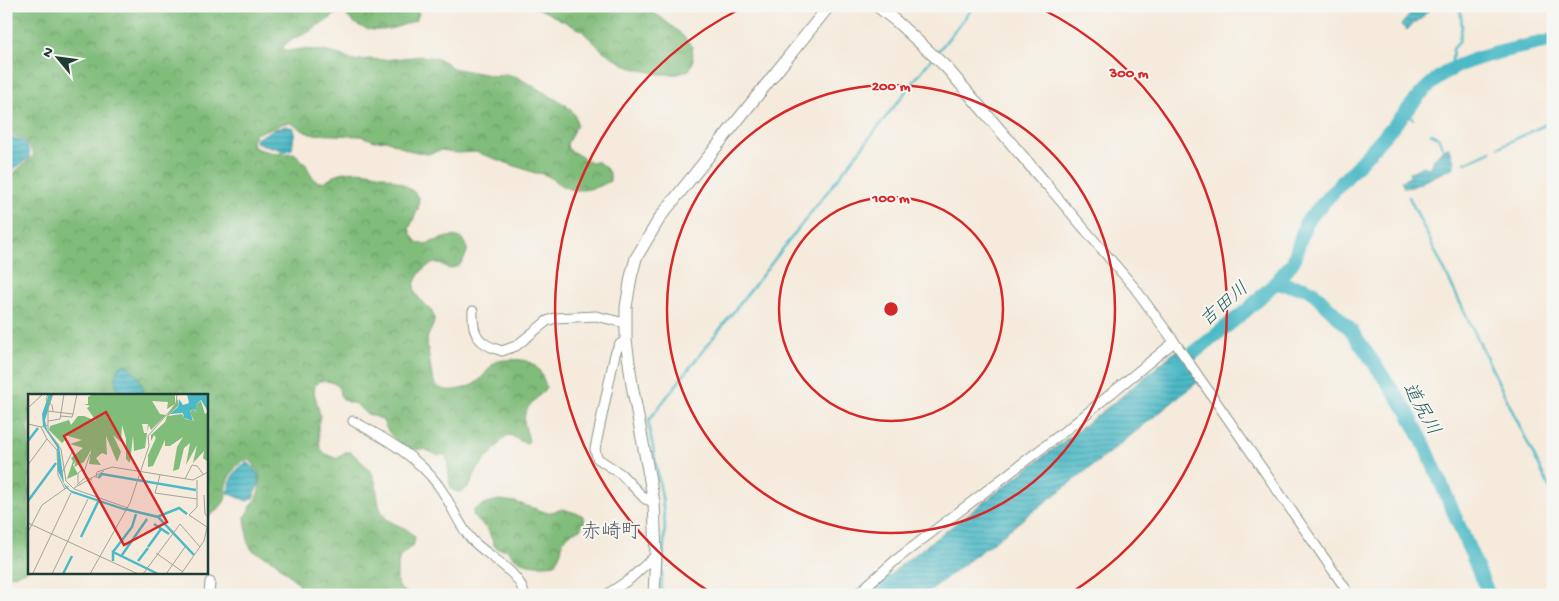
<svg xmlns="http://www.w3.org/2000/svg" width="1559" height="601" font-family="'Gochi Hand','Klee One',sans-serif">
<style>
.forest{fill:url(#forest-crowns);stroke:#507c57}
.water{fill:url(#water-rules);stroke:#367b7d}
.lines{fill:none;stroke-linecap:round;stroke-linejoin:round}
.stream{stroke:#4cb9c6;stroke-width:2.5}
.river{stroke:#4cb9c6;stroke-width:14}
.minor-casing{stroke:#8a9488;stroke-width:11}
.tertiary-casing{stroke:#8a9488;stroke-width:13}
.minor{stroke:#fff;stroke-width:9}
.tertiary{stroke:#fff;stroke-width:11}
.ring{fill:none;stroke:#d62828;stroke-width:2.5}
.labels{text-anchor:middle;stroke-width:4;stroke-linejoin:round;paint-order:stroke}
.water-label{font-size:19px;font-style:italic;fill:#2a5c58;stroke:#f6f6f2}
.quarter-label{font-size:20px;fill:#5a5e65;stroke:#f6f6f2}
.inset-river{fill:none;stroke:#4cb9c6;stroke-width:2.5}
.inset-road{fill:none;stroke:#9fa598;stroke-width:1}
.view{fill:#d62828;fill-opacity:0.15;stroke:#d62828;stroke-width:2.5}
.inset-edge{fill:none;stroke:#1f3d34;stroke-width:2.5}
.centre{fill:#d62828;stroke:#f6f6f2;stroke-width:2.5}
.ring-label{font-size:15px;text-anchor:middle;font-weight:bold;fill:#d62828;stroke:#f6f6f2;stroke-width:4;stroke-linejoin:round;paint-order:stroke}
</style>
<defs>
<pattern id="forest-crowns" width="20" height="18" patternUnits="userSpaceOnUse" patternTransform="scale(1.25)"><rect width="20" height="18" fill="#80bc7a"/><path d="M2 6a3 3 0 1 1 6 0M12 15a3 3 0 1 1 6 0" fill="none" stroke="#689a65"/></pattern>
<pattern id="water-rules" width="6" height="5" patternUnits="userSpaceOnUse" patternTransform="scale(1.25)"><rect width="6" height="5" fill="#4cb9c6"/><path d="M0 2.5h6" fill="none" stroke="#3f98a2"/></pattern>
</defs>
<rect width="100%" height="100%" fill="#f6f6f2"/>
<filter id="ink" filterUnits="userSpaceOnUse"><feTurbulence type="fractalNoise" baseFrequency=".02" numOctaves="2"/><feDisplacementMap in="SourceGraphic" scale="10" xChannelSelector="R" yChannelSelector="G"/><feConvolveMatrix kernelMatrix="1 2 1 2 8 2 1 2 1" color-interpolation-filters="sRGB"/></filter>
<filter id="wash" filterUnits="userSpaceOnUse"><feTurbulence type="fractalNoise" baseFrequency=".0096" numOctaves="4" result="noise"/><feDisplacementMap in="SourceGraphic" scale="20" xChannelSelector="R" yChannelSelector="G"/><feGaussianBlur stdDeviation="1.12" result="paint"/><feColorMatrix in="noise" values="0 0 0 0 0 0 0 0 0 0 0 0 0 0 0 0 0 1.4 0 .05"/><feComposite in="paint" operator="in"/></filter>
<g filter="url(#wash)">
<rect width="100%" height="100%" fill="#f5eadb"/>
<g class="forest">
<path d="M 6,6 L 416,6 L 419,14 L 416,20 C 390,31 365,38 345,14 L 337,13 C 331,18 327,21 320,24 C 315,26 312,31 307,33 C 298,37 290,39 283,47 L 283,49 L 288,51 L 302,49 L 323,51 L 340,55 L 353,61 L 369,59 L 383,60 L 423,56 L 435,58 L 445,62 L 452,68 L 495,76 L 506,74 L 517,77 L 566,105 L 575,115 L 577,124 L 567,144 L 568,149 L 590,162 L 598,162 L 605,167 L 610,174 L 610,181 C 598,188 580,193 567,188 C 553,183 551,173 535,173 L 476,152 L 457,153 L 442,150 L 427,154 L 408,150 L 386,140 L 375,141 L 361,136 L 310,134 L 290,123 L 285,123 L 255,134 L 252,142 L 253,147 C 264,152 282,155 294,153 C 297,156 300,158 303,161 C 309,167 310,179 319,182 C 328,184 332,175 340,173 C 366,167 400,177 419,197 L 418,209 L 409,229 C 412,235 414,242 421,244 C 431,246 457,226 466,244 C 470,252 463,260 459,266 L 449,269 C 443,265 439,261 432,264 C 426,266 421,271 418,276 C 404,298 432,302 434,318 C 435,326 428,332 427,340 C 427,347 429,356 430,363 C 431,368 431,377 434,382 C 441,395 461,390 472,385 C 483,380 488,368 496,361 C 523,358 538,357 546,387 C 539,399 524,405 524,420 C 524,427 528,434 529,441 L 527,443 C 520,442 516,437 509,435 L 505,437 L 476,471 L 470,485 L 463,491 L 458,492 L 452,490 L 450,485 L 447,458 L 444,455 C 434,456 435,453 426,450 C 423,449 418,450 415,449 C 397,446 389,435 382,419 L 365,413 L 356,404 L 345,401 L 340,395 L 339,387 C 333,382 327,380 319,381 L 315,385 L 314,392 L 320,415 L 318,428 L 320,448 L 326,454 L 337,459 L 345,452 L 351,452 C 355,456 369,468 371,472 C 380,485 374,504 385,517 C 390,523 399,525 406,529 C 409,531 412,534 415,537 L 414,544 L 400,556 L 397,568 L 397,582 L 401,590 L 412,595 L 299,595 L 299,584 L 274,561 L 252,550 L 248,543 L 245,517 C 255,499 268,486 254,465 C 252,462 249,458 245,460 C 237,463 228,477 226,485 C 225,490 227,495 225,500 C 221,508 213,513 206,519 L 206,395 L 29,395 L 29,570 L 6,577 L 6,180 L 34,155 C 28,142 21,135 6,135 Z"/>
<path d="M 534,6 L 638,6 L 659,16 L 680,33 L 692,46 L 693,62 L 689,70 L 678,74 L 658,74 L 629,67 L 603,51 L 581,30 Z"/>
<path d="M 499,500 L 515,502 L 548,513 L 563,509 L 582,515 L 585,521 L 580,529 L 571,533 L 563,541 L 561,552 L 555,564 C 542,566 525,566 515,558 C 511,555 509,551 506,549 L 500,549 L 495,547 L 488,530 L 473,516 L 474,510 L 487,503 Z"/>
</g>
<g class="water">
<path d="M 1417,6 L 1432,6 L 1421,19 L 1414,23 L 1407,30 L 1401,25 Z"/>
<path d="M 286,126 L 294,128 L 294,135 L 292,149 L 284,152 L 279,149 L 257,143 L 255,141 L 256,139 L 274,129 Z"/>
<path d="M 6,138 C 20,137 31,143 29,158 L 11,171 L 6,177 Z"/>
<path d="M 1442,146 L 1444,149 L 1448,147 L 1454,161 L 1454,167 L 1412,187 L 1404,188 L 1401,181 L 1410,177 L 1409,173 L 1423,166 L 1429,168 L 1434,159 L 1443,149 Z"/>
<path d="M 1177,350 L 1199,381 L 1100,460 L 924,595 L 867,595 L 905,562 L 1115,402 Z"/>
<path d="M 125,364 C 136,369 142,384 145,395 L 119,395 C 115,385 115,378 118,368 Z"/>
<path d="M 247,462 C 253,465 261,477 259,485 C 257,489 254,491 254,497 L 247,501 L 228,493 C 229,479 235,469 247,462 Z"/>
</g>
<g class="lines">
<g class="stream">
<path d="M 936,54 L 974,6"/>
<path d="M 1451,69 L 1453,49 L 1459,42 L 1462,27 L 1460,6"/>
<path d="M 1404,114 L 1413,119"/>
<path d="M 1431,133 L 1439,139 L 1443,148"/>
<path d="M 1499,147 L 1553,121"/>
<path d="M 1465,163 L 1491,151"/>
<path d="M 1409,197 L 1553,495"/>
<path d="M 634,580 L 651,566"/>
<path d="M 661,595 L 665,526 L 662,497 L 648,421 L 932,58"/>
</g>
<g class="river">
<path d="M 1275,283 L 1305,288 L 1313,292 L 1351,330 L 1407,411 L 1425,446 L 1489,595"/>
<path d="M 1176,367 L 1247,310 L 1275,283 L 1293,262 L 1306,222 L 1404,114 C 1418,96 1432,80 1452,69 C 1478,55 1523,47 1553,40"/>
</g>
</g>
</g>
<g filter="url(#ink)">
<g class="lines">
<g class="minor-casing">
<g id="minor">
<path d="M 1046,184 L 1134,287 L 1176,344 L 1350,595"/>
<path d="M 473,311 C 472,335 478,344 502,351 L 516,346 L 547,321 L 555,318 L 596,316 L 625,323"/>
<path d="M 626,340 L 619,345 L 615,354 L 595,449 L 597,458 L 621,474 L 645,499 L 654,502"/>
<path d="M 353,421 C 383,437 418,457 438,485 C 451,502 458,525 472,540 C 486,555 522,573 524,595"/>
<path d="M 209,595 L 210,582"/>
<path d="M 606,595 L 630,579 L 656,555"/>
<path d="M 856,595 L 897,559 L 1075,423 L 1174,342"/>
</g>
</g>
<g class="tertiary-casing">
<g id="tertiary">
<path d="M 877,6 L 897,22 L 946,67 L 1046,184"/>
<path d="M 654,595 L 656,555 L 654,502 L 632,385 L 626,340 L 626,307 L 631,277 L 636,258 L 661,216 L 829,6"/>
</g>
</g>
<use href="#minor" class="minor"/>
<use href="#tertiary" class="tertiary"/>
</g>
</g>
<g class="ring">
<circle cx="891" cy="309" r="112"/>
<circle cx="891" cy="309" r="224"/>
<path d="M713 594A336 336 0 0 1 744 7M1038 7A336 336 0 0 1 1069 594"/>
</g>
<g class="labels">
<g class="water-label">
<text transform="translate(1223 303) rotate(-41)" y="7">吉田川</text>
<text transform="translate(1423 408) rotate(61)" y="7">道尻川</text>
</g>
<g class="quarter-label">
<text x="611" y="537">赤崎町</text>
</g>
</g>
<g transform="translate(28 394)">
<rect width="180" height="180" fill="#f5eadb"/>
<path d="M 65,0 L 142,0 L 147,1 L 147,10 L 139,15 L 140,8 L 124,7 L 132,20 L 138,21 L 123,36 L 121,31 L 119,38 L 120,30 L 114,30 L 116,39 L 119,39 L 117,54 L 106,57 L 105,41 L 102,69 L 98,65 L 98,45 L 94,31 L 93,48 L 85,41 L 93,58 L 89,68 L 78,42 L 79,61 L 74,59 L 68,64 L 73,71 L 61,70 L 63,56 L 56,68 L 46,73 L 48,67 L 45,71 L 50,80 L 39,85 L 45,67 L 43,64 L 55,54 L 42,50 L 54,46 L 36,41 L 37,46 L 34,49 L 21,36 L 22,32 L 41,26 L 43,31 L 50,22 L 56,22 L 68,27 L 59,14 L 62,12 L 56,10 L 60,10 L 60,3 ZM 150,5 L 150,12 L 140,22 L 154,20 L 157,25 L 166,27 L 162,18 L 165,15 L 169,19 L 168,11 L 173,7 L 177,20 L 180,18 L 180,68 L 175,64 L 176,57 L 165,69 L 169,51 L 158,71 L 162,49 L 156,54 L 151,75 L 145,77 L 149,53 L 155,43 L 142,52 L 137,52 L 137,46 L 125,72 L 120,73 L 120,61 L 128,44 L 126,41 L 123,47 L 123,41 L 137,28 L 139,22 Z" fill="#80bc7a"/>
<path d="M 21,0 L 25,0 L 17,26 L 19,36 L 31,51 L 36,89 L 42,96 L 99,115 L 98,117 L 44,99 L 38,94 L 30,77 L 29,53 L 15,32 L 14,20 ZM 159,0 L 180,1 L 179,16 L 173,6 L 168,11 L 169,19 L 166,15 L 162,17 L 165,27 L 156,24 L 155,19 L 142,20 L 150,13 L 151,5 L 155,11 L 161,9 Z" fill="#4cb9c6"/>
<path class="inset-river" d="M 0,47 L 10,34M 70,84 L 74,80 L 168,96M 0,107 L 28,69M 97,115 L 130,123 L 166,161M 129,123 L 151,114 L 159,120M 126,130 L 141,140M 53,143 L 71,106M 120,153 L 133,135M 85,158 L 104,133 L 108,120M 94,161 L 119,125M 85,167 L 85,158 L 130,180M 110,167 L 120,154M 35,180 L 44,162"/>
<path class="inset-road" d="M 20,0 L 18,6 L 24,11 L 25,17M 25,0 L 20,14 L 20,37 L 33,55 L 38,87 L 46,95 L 100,114M 0,14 L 15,0M 19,17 L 45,20 L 49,0M 32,22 L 44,23 L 45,20M 20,27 L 32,25 L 36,0M 0,30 L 13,33 L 20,31M 19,45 L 29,56 L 30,81 L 37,95M 0,71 L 19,45 L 13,33M 56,78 L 62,60M 34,79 L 45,56M 132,81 L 127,99 L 169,105M 68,84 L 69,78 L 84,73 L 165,86 L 180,78M 157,85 L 164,71 L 169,72 L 176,81M 169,86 L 169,113 L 161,121 L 179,133M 50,89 L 50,79 L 54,76 L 58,83M 49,91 L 58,83 L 64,86M 46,94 L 76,77M 176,101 L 177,120 L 180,123M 0,129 L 110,180M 0,138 L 14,111 L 41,92M 128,159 L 155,178M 5,179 L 43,99M 24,180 L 60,105M 62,180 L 102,109 L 121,52 L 120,42 L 148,10 L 149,0M 115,180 L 152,130 L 172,153M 138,180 L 157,153M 153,180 L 176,147 L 180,129"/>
<path class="view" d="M 78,18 L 139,128 L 96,151 L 36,42 Z"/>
<rect width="180" height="180" class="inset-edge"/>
</g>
<circle cx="891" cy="309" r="8" class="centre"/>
<g class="ring-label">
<text x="1129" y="77">300 m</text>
<text x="891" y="90">200 m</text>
<text x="891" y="202">100 m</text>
</g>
<rect width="1559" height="601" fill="none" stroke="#f6f6f2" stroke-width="25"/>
<g transform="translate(58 58) rotate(299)" stroke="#f6f6f2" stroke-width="4" paint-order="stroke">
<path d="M0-4L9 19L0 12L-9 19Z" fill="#1f3d34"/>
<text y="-8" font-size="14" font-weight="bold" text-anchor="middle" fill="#1f3d34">N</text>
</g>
</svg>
